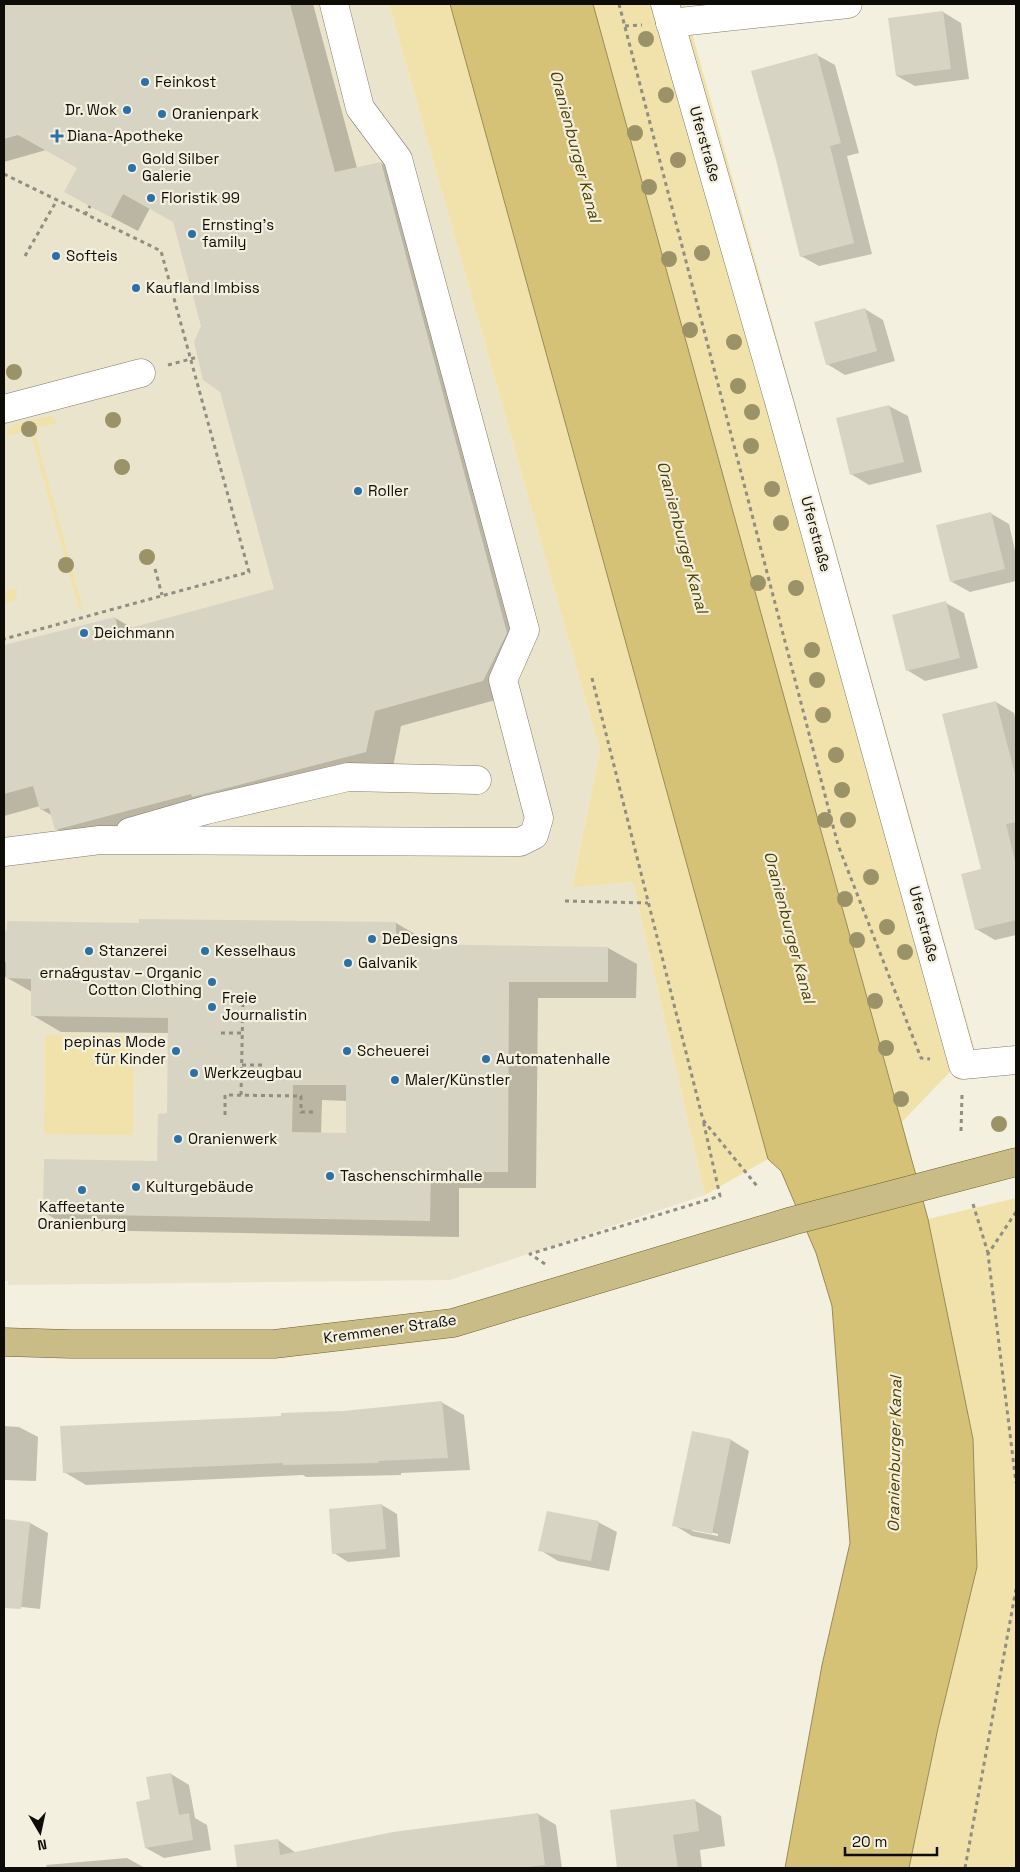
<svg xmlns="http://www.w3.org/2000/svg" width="1020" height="1872" font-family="'Space Grotesk',sans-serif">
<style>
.built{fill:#eae4cc}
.green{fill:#f1e2ab}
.water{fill:#d5c276;stroke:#998b55}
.shadow{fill:#0003;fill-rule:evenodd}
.building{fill:#d8d4c4;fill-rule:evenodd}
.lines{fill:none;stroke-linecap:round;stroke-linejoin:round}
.minor-casing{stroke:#7f7b6c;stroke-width:29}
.major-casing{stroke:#706226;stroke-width:29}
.path{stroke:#908d82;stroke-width:3;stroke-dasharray:4 4;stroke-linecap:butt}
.minor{stroke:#fff;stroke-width:28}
.major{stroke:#cabc87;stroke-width:28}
.tree{fill:#9b9268}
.poi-dot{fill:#2c71a6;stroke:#f4f0df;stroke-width:2}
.labels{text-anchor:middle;stroke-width:4.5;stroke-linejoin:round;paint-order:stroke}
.poi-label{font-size:15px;fill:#0d0c07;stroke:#f4f0df;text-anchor:start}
.street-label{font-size:15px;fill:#0d0c07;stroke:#f4f0df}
.water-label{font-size:16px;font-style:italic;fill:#4f4202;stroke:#f4f0df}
</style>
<rect width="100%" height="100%" fill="#f4f0df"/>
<path class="built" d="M 4,4 L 389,4 L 600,751 L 572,886 L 633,882 L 705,1195 L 450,1280 L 8,1285 L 8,1281 L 4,1281 Z"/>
<g class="green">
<path d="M 389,4 L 450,4 L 768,1159 L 705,1195 L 633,882 L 572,887 L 600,751 Z"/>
<path d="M 593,4 L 684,4 L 974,1047 L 901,1123 Z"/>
<path d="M 50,416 L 55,419 L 57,423 L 34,429 L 83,609 L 79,610 L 30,430 L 7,436 L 7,432 L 14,424 Z"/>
<path d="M 17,588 L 17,595 L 13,601 L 4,603 L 4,592 Z"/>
<path d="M 45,1035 L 134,1036 L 133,1135 L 44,1134 Z"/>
<path d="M 1016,1198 L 1016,1868 L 909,1868 L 938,1728 L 973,1439 L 928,1219 Z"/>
</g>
<path class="water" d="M 450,4 L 593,4 L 928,1219 L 973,1439 L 977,1567 L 938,1728 L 909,1868 L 785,1868 L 822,1665 L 850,1543 L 832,1306 L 816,1253 L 781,1171 L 768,1159 Z"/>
<g class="shadow">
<path d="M 4,4 L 313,4 L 357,168 L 381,163 L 407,179 L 533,648 L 510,696 L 401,726 L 393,767 L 83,844 L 57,829 L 53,816 L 41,809 L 40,806 L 4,816 L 4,646 L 115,618 L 134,629 L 276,590 L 174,222 L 150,208 L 138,231 L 92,207 L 66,192 L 78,168 L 46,150 L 4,162 Z"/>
<path d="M 943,12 L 961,23 L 969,79 L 915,86 L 897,76 L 890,19 Z"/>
<path d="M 817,55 L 835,65 L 859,153 L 847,156 L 872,254 L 819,266 L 801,256 Z"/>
<path d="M 865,309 L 883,320 L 895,361 L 845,375 L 827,364 Z"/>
<path d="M 889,406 L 908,416 L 922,472 L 869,485 L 851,474 L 837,419 Z"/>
<path d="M 990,513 L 1009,524 L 1016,555 L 1016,581 L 970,592 L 952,582 Z"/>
<path d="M 946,603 L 964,613 L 978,668 L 925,681 L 907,670 Z"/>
<path d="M 996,702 L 1014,713 L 1016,722 L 1016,935 L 995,940 L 976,929 L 983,869 Z"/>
<path d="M 171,920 L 396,923 L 425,940 L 425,945 L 608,948 L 637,964 L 636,998 L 538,998 L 536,1188 L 459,1188 L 459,1237 L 74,1230 L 45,1213 L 159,1162 L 168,1114 L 169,1033 L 61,1032 L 32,1015 L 32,992 L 4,976 L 4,931 L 141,924 ZM 322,1100 L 348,1101 L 348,1134 L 321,1134 Z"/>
<path d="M 441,1402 L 464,1415 L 470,1470 L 401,1473 L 401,1475 L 306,1477 L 303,1475 L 86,1485 L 64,1472 L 282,1417 L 343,1413 Z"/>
<path d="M 4,1426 L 19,1427 L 38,1437 L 36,1481 L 4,1480 Z"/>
<path d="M 693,1432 L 731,1440 L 749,1451 L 730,1544 L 692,1536 L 674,1525 ZM 692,1528 L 718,1534 L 718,1536 L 692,1531 Z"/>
<path d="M 382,1505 L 397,1514 L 400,1557 L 348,1562 L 334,1553 Z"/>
<path d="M 4,1520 L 30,1523 L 48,1533 L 40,1609 L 4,1605 Z"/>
<path d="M 598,1522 L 617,1532 L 609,1571 L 558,1561 L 540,1550 Z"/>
<path d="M 171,1774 L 189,1785 L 195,1818 L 207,1825 L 211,1850 L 164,1858 L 146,1848 L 152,1800 Z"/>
<path d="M 694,1800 L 721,1816 L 725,1846 L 700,1850 L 702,1868 L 618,1868 L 611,1811 Z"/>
<path d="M 538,1814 L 556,1825 L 562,1868 L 239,1868 L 236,1846 L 278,1840 L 296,1853 Z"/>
<path d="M 127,1858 L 145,1868 L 47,1868 L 46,1865 Z"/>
</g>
<g class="building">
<path d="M 4,4 L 290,4 L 335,172 L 381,162 L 507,633 L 483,681 L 375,711 L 366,752 L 192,797 L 191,794 L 55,830 L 49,808 L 40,810 L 33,786 L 4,794 L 4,645 L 115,617 L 119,631 L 274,589 L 220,392 L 203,380 L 194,342 L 201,326 L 173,222 L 123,194 L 111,217 L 64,192 L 77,168 L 18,135 L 4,139 Z"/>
<path d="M 943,11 L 951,69 L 896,76 L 888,18 Z"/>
<path d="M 817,53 L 841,143 L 830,146 L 854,243 L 800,257 L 776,160 L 751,71 Z"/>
<path d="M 865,308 L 877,351 L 826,365 L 814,322 Z"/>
<path d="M 889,405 L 904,462 L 850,475 L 836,418 Z"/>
<path d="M 991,512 L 1005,569 L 950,582 L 936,525 Z"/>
<path d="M 946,601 L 960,658 L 906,671 L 892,615 Z"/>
<path d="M 996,701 L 1016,778 L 1016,822 L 1006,824 L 1016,865 L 1016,920 L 975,930 L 961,874 L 981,869 L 942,714 Z"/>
<path d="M 139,919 L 396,922 L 396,944 L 608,947 L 608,982 L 509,982 L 508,1172 L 431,1172 L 430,1221 L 43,1214 L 44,1159 L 157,1161 L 158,1114 L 167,1113 L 168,1018 L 31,1016 L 31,979 L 6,978 L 6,962 L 4,962 L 4,931 L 7,931 L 7,921 L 139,923 ZM 293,1085 L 346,1085 L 346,1133 L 292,1132 Z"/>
<path d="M 442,1401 L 448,1458 L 378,1461 L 379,1463 L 283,1465 L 283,1463 L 63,1473 L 60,1426 L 281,1416 L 281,1413 L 343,1411 Z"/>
<path d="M 692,1431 L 731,1439 L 712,1534 L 672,1526 Z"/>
<path d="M 382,1504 L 386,1549 L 332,1554 L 329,1509 Z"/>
<path d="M 547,1511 L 599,1521 L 591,1561 L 538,1551 Z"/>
<path d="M 4,1519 L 30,1522 L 21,1609 L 4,1608 Z"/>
<path d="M 171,1773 L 179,1815 L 189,1813 L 193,1840 L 145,1848 L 136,1802 L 150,1799 L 146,1777 Z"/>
<path d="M 695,1799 L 699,1831 L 673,1835 L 678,1868 L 617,1868 L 610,1810 Z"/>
<path d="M 538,1813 L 545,1865 L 520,1868 L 237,1868 L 234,1845 L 278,1839 L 280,1855 L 393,1832 Z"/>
</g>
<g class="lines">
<g class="minor-casing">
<g id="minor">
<path d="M 665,4 L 780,405 L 963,1065 L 1016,1060"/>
<path d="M 670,23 L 848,4"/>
<path d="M 4,409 L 141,373"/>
<path d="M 130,832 L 206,810 L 348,777 L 477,780"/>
<path d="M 4,852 L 100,840 L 520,842 L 534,835 L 539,818 L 503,680 L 525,630 L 398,159 L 360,108 L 334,4"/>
</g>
</g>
<g class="major-casing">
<path id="major" d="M 4,1342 L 71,1344 L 274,1344 L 453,1323 L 792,1221 L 1016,1162"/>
</g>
<g class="path">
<path d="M 619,4 L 838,845 L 921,1058 L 930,1059"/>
<path d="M 625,26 L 642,25"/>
<path d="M 4,174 L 161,251 L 249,572 L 4,639"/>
<path d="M 85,215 L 90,206"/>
<path d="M 25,256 L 57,200"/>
<path d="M 168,365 L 198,357"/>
<path d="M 155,569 L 162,595"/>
<path d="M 592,678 L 703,1120 L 757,1186"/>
<path d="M 565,901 L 648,903"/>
<path d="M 221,1033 L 242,1033"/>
<path d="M 242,1065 L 263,1065"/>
<path d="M 241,1095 L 243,998"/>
<path d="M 225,1115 L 225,1095 L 301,1096 L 301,1112 L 315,1112"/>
<path d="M 961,1131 L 962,1095"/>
<path d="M 973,1204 L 988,1253"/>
<path d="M 1016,1212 L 988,1254 L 1016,1483"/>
<path d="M 545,1264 L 530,1254 L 720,1196 L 703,1120"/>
<path d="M 965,1868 L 1016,1589"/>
</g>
<use href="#minor" class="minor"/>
<use href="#major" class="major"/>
</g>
<g class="tree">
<circle cx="646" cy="39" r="8"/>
<circle cx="666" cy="95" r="8"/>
<circle cx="635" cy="133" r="8"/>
<circle cx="678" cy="160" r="8"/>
<circle cx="649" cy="187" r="8"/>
<circle cx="702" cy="253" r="8"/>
<circle cx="669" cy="259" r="8"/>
<circle cx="690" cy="330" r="8"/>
<circle cx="734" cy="342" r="8"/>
<circle cx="14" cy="372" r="8"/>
<circle cx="738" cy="386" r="8"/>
<circle cx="752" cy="412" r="8"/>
<circle cx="113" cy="420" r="8"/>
<circle cx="29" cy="429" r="8"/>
<circle cx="751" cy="446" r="8"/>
<circle cx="122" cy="467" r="8"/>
<circle cx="772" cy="489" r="8"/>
<circle cx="781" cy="523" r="8"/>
<circle cx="147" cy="557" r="8"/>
<circle cx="66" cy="565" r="8"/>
<circle cx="758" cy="583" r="8"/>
<circle cx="796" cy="588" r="8"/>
<circle cx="812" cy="650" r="8"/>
<circle cx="817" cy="680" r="8"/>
<circle cx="823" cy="715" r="8"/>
<circle cx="836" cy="755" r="8"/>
<circle cx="842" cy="790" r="8"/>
<circle cx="825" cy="820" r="8"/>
<circle cx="848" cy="820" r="8"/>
<circle cx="871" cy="877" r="8"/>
<circle cx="845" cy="899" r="8"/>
<circle cx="887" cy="927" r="8"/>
<circle cx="857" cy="940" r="8"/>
<circle cx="905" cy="952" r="8"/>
<circle cx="875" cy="1001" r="8"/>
<circle cx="886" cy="1048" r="8"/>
<circle cx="901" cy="1099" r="8"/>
<circle cx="999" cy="1124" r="8"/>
</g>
<g class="poi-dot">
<circle cx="145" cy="82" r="5"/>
<circle cx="127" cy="110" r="5"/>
<circle cx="162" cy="114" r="5"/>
<path d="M54.5 128.5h5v5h5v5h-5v5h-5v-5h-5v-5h5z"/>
<circle cx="132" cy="168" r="5"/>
<circle cx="151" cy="198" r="5"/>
<circle cx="192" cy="234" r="5"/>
<circle cx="56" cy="256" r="5"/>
<circle cx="136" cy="288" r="5"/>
<circle cx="358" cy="491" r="5"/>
<circle cx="84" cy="633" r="5"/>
<circle cx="372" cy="939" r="5"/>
<circle cx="89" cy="951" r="5"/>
<circle cx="205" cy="951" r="5"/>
<circle cx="348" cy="963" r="5"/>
<circle cx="212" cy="982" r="5"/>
<circle cx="212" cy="1007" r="5"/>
<circle cx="176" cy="1051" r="5"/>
<circle cx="347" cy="1051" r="5"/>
<circle cx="486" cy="1059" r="5"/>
<circle cx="194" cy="1073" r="5"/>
<circle cx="395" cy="1080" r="5"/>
<circle cx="178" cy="1139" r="5"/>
<circle cx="330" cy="1176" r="5"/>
<circle cx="136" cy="1187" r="5"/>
<circle cx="82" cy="1190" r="5"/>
</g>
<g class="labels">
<g class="poi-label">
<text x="155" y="87">Feinkost</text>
<text x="117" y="115" text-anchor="end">Dr. Wok</text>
<text x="172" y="119">Oranienpark</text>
<text x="67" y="141">Diana-Apotheke</text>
<text x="142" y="164">Gold Silber<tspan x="142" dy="17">Galerie</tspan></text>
<text x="161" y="203">Floristik 99</text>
<text x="202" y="230">Ernsting's<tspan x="202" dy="17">family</tspan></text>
<text x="66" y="261">Softeis</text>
<text x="146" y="293">Kaufland Imbiss</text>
<text x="368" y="496">Roller</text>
<text x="94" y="638">Deichmann</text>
<text x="382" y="944">DeDesigns</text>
<text x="99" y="956">Stanzerei</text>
<text x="215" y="956">Kesselhaus</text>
<text x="358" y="968">Galvanik</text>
<text x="202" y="978" text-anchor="end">erna&amp;gustav – Organic<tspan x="202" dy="17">Cotton Clothing</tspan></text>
<text x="222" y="1003">Freie<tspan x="222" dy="17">Journalistin</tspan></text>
<text x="166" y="1047" text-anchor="end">pepinas Mode<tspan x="166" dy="17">für Kinder</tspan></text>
<text x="357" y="1056">Scheuerei</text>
<text x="496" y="1064">Automatenhalle</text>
<text x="204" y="1078">Werkzeugbau</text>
<text x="405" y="1085">Maler/Künstler</text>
<text x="188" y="1144">Oranienwerk</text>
<text x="340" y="1181">Taschenschirmhalle</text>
<text x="146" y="1192">Kulturgebäude</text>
<text x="82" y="1212" text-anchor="middle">Kaffeetante<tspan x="82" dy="17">Oranienburg</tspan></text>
</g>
<g class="street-label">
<text transform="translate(705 144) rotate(74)" y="5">Uferstraße</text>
<text transform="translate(816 534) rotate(75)" y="5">Uferstraße</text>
<text transform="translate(924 924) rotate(75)" y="5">Uferstraße</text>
<text transform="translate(390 1329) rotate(-8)" y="5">Kremmener Straße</text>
</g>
<g class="water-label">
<text transform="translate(576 146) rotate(75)" y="6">Oranienburger Kanal</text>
<text transform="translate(683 537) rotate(75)" y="6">Oranienburger Kanal</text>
<text transform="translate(790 927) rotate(75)" y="6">Oranienburger Kanal</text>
<text transform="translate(894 1454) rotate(-89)" y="6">Oranienburger Kanal</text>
</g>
</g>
<rect width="1020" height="1872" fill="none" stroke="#0d0c07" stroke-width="10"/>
<g transform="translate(40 1832) rotate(171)" stroke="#f4f0df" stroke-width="4" paint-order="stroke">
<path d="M0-4L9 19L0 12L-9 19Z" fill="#0d0c07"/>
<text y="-8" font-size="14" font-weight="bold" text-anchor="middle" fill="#0d0c07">N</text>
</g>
<path d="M845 1847v8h92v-8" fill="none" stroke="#0d0c07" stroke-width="2.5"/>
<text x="852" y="1847" font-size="15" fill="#0d0c07" stroke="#f4f0df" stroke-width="4" paint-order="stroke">20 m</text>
</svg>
